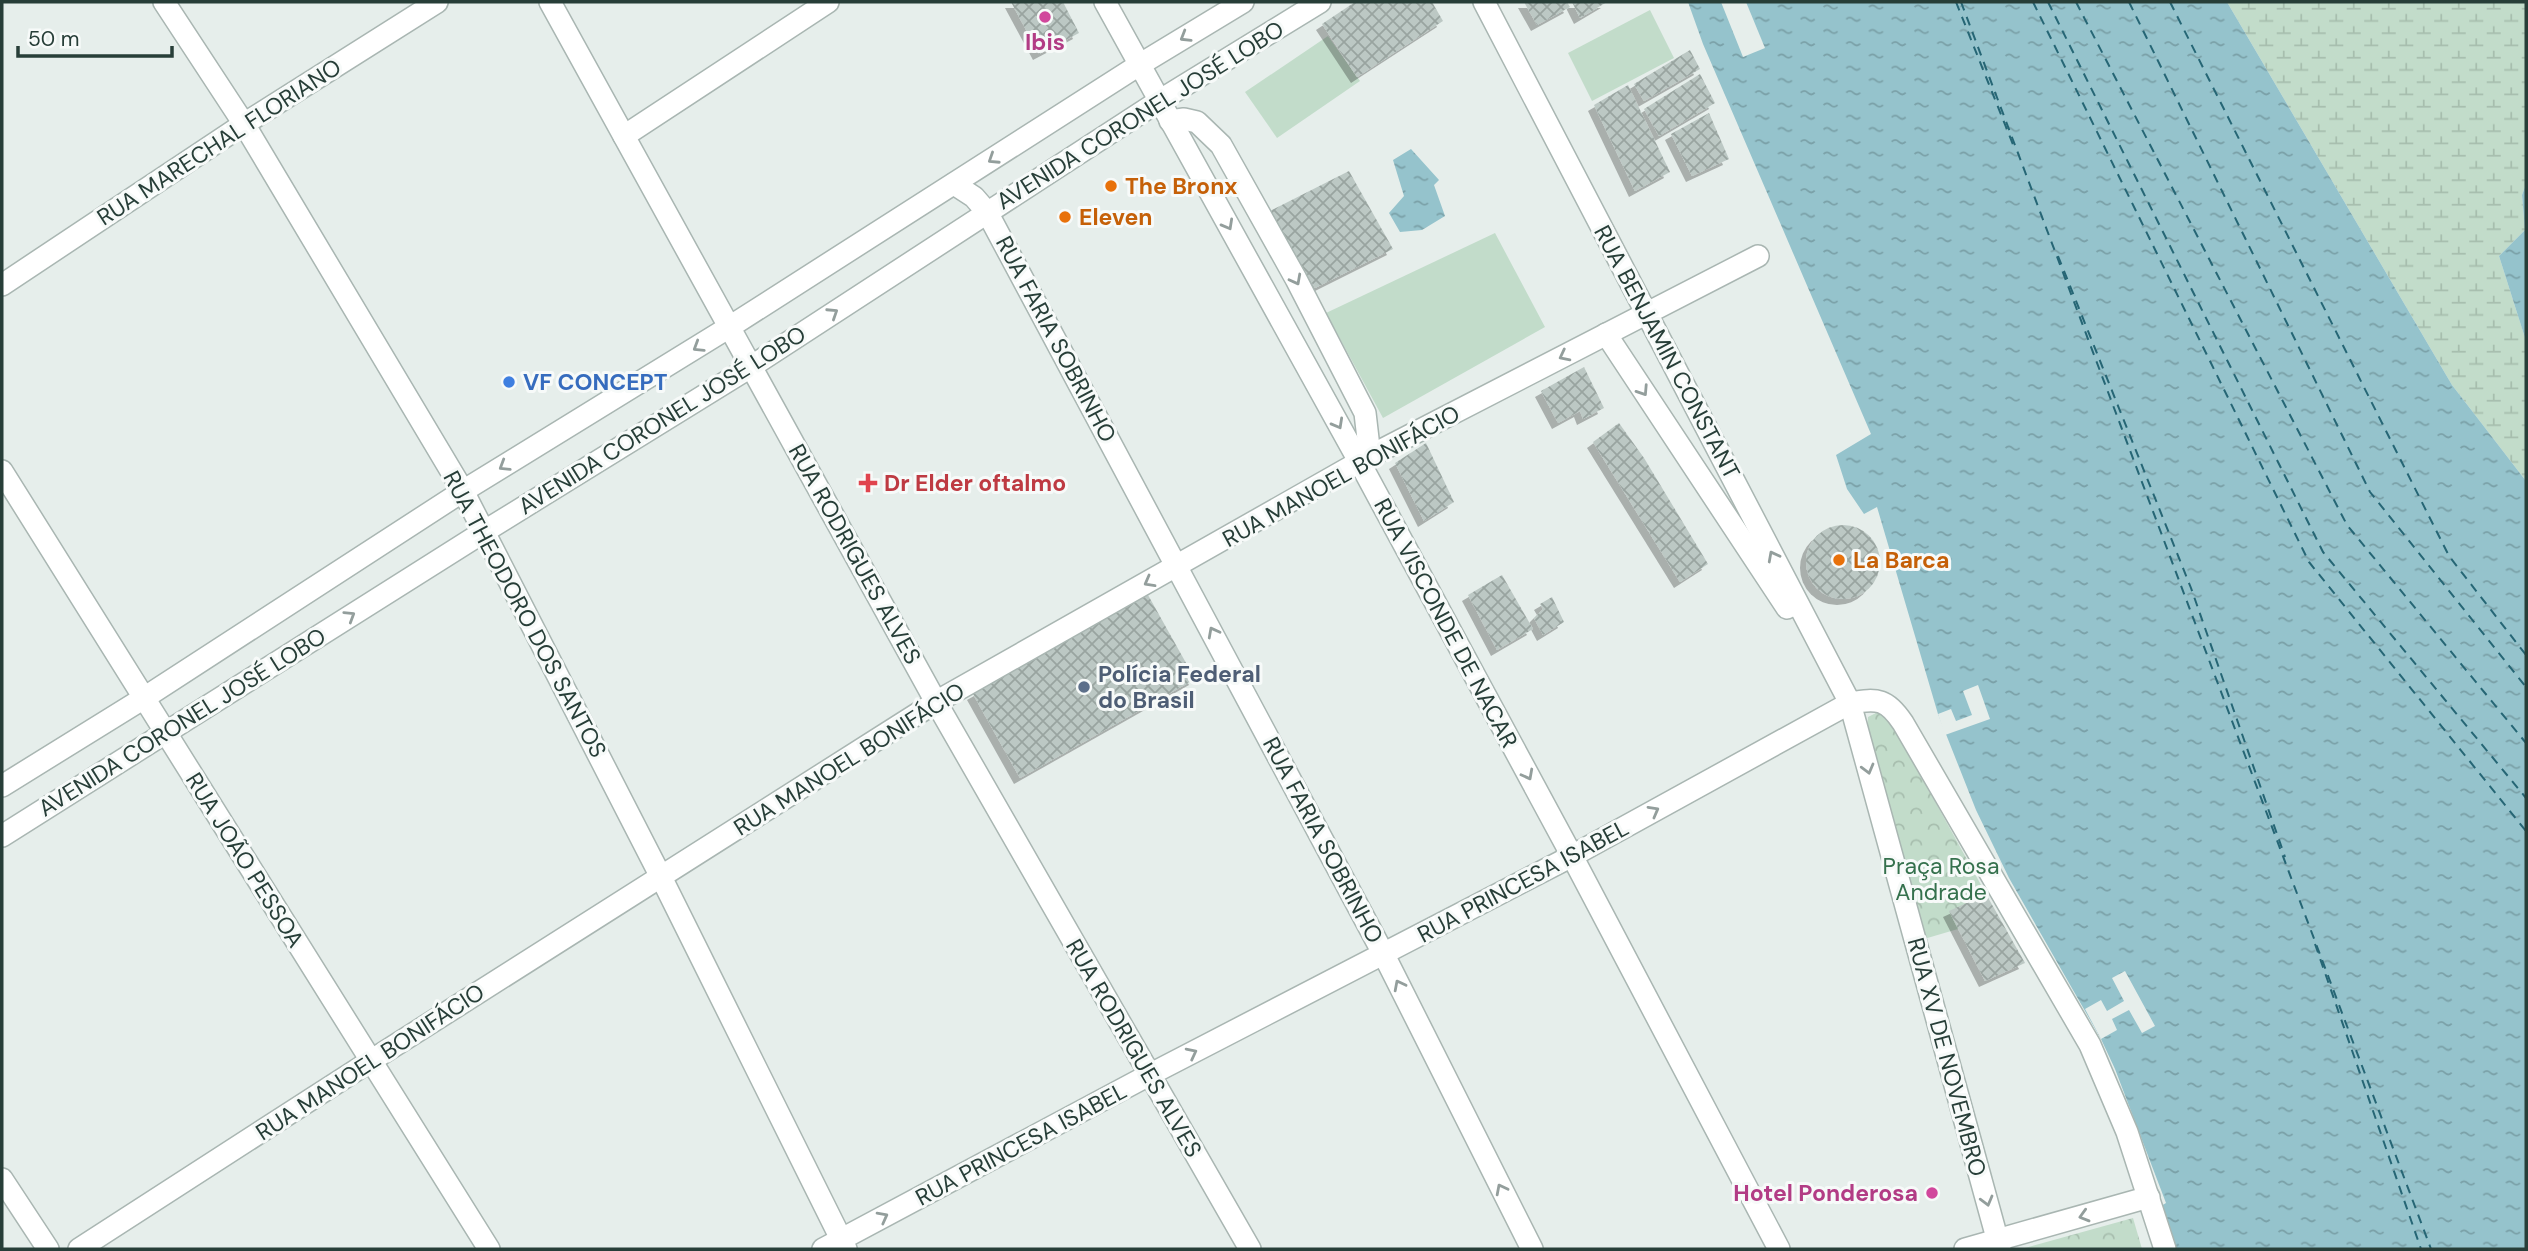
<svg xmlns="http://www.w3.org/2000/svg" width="2528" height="1251" font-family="'DM Sans',sans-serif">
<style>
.wetland{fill:url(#wetland-marsh)}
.park{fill:url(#park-crowns)}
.garden{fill:#c2dcca}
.water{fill:url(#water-ripples)}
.pier{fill:#e6eeeb}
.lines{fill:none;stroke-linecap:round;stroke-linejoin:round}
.ferry{stroke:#266675;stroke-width:2;stroke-dasharray:9 7;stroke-linecap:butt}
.building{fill:url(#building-cross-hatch);filter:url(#shadow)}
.minor-casing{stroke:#a9b6b2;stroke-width:24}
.minor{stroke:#fff;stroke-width:21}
.oneway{stroke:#939e9c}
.hotel-dot{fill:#d1479c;stroke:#f7faf9;stroke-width:2.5}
.food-dot{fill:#e8710a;stroke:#f7faf9;stroke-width:2.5}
.shop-dot{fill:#3f7fe0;stroke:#f7faf9;stroke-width:2.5}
.health-dot{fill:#e0444e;stroke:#f7faf9;stroke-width:2.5}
.service-dot{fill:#5c6f8a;stroke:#f7faf9;stroke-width:2.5}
.labels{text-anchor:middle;stroke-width:6;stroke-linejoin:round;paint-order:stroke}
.hotel-label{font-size:23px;font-weight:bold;fill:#b23c85;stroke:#f7faf9}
.street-label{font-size:23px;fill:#273e38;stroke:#f7faf9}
.food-label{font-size:23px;font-weight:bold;fill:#c56008;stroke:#f7faf9;text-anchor:start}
.shop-label{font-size:23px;font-weight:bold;fill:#366cbe;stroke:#f7faf9;text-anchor:start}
.health-label{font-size:23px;font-weight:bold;fill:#be3a42;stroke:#f7faf9;text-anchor:start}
.service-label{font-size:23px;font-weight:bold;fill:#4e5e75;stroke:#f7faf9;text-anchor:start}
.park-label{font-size:23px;fill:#35714d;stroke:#f7faf9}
</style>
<defs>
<pattern id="wetland-marsh" width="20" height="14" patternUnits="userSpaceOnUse" patternTransform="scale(1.75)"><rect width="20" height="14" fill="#c2dcca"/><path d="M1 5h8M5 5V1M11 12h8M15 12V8" fill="none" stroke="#a7beae"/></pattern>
<pattern id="park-crowns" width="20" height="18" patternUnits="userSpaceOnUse" patternTransform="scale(1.75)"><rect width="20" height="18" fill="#c2dcca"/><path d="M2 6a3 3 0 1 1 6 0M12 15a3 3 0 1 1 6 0" fill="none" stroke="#a7beae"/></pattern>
<pattern id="water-ripples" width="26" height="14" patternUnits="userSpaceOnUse" patternTransform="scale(1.75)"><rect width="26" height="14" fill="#95c3cc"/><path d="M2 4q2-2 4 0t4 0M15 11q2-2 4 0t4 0" fill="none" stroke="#7aa0a7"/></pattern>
<pattern id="building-cross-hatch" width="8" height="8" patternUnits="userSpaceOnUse" patternTransform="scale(1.75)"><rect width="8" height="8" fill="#bcc8c4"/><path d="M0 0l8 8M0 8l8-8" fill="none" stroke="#99a4a0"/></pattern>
<filter id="shadow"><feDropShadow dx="-6" dy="6" stdDeviation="0" flood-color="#0004"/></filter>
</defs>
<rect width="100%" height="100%" fill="#e6eeeb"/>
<path class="wetland" d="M 2227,2 L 2526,2 L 2526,184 L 2522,195 L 2525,230 L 2499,256 L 2526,341 L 2526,481 L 2452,385 Z"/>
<g class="park">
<path d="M 1878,712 L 1888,716 L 1986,894 L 1958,929 L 1924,939 L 1867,731 L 1868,717 Z"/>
<path d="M 2133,1218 L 2142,1249 L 2021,1249 Z"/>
</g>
<g class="garden">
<path d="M 1650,10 L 1674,58 L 1592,101 L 1568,53 Z"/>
<path d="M 1328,36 L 1360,81 L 1277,138 L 1245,92 Z"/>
<path d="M 1495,233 L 1545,327 L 1383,418 L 1326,313 Z"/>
</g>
<g class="water">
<path d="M 1688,2 L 2227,2 L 2452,385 L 2526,481 L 2526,1249 L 2175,1249 L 2161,1206 L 2166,1203 L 2115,1069 L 2101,1039 L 2009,878 L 1976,810 L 1938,714 L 1877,507 L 1864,514 L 1847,489 L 1836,455 L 1871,434 L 1703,44 Z"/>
<path d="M 1411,149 L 1439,180 L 1434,185 L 1445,216 L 1422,230 L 1400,232 L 1389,213 L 1404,196 L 1393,160 Z"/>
<path d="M 2526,184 L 2526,341 L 2499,256 L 2525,230 L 2522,195 Z"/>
</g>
<g class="pier">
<path d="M 1721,2 L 1746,2 L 1765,48 L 1743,57 Z"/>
<path d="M 1978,685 L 1990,719 L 1945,735 L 1938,714 L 1951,709 L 1956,721 L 1972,715 L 1963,691 Z"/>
<path d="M 2125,971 L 2155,1026 L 2142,1033 L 2129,1010 L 2112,1019 L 2117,1030 L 2101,1039 L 2085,1009 L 2101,1000 L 2107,1011 L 2124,1001 L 2112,978 Z"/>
</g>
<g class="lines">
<g class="ferry">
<path d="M 1956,2 L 2014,147"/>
<path d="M 1961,2 L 2431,1249"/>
<path d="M 2033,2 L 2309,562 L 2526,831"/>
<path d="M 2048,2 L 2323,552 L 2526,798"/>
<path d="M 2076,2 L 2347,525 L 2526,743"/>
<path d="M 2129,2 L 2370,492 L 2526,687"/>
<path d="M 2170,2 L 2449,556 L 2526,655"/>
<path d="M 2058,256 L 2191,588 L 2285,857"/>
<path d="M 2315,944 L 2421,1249"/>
</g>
</g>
<g class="building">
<path d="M 1011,2 L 1063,2 L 1079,33 L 1039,54 Z"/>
<path d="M 1355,2 L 1432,2 L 1443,21 L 1357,77 L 1322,24 Z"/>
<path d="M 1524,2 L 1567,2 L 1570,7 L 1537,25 Z"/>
<path d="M 1572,2 L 1607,2 L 1580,18 Z"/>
<path d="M 1690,50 L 1700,69 L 1644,101 L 1634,84 Z"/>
<path d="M 1700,74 L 1715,103 L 1659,136 L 1644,109 Z"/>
<path d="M 1628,85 L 1670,172 L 1635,191 L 1594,105 Z"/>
<path d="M 1709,113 L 1729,159 L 1692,176 L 1671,134 Z"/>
<path d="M 1349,171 L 1393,249 L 1315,288 L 1270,211 Z"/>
<path d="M 1584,367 L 1604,408 L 1583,419 L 1580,411 L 1558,423 L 1541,391 Z"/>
<path d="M 1619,423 L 1644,458 L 1708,564 L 1680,582 L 1593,442 Z"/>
<path d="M 1426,443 L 1454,502 L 1424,521 L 1395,463 Z"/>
<circle cx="1843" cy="562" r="37"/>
<path d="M 1502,575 L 1533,629 L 1497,650 L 1468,595 Z"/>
<path d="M 1148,595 L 1195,679 L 1020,778 L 973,694 Z"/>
<path d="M 1552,597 L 1564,622 L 1543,635 L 1534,618 L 1543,609 L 1540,604 Z"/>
<path d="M 1986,894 L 2025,963 L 1985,981 L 1949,911 Z"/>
</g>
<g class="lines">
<g class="minor-casing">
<g id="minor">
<path d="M 164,2 L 244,124 L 463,491 L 661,877 L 846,1249"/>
<path d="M 550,2 L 936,702 L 1250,1249"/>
<path d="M 1105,2 L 1360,463 L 1572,856 L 1779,1249"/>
<path d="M 1484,2 L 1850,703 L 2000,1249"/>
<path d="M 1170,121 L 1184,119 L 1197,122 L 1221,145 L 1296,279 L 1365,413 L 1370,456"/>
<path d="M 624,136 L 828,2"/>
<path d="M 954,184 L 974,197 L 987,212 L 1384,955 L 1532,1249"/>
<path d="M 2,285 L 244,124 L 437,2"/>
<path d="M 1606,334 L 1787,608"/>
<path d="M 2,471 L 489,1249"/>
<path d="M 2,786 L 144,698 L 463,491 L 731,326 L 1139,65 L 1243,2"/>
<path d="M 2,836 L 485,531 L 752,366 L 1159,101 L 1320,2"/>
<path d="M 2,1179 L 48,1249"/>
<path d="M 79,1249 L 372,1060 L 936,702 L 1370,456 L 1758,256"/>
<path d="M 823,1249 L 1149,1075 L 1572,856 L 1850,703 C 1878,698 1887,699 1903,723 L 2090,1045 L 2127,1132 L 2165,1249"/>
<path d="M 1965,1249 L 2149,1197"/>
</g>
</g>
<use href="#minor" class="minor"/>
</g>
<defs><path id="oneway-chevron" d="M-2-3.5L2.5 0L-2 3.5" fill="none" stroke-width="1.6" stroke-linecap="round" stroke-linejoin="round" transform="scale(1.75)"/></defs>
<g class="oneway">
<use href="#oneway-chevron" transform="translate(1185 37) rotate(149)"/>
<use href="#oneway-chevron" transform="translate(993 159) rotate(147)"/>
<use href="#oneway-chevron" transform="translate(1228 225) rotate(61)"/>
<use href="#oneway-chevron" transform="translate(1296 280) rotate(62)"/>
<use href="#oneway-chevron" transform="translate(833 313) rotate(-33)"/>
<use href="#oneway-chevron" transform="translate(698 347) rotate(148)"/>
<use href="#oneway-chevron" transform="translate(1564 356) rotate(153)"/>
<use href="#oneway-chevron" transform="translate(1643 391) rotate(57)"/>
<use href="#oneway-chevron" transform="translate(1338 424) rotate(61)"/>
<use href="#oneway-chevron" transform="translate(504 466) rotate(148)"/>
<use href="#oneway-chevron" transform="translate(1773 556) rotate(-118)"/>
<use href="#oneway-chevron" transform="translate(1149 582) rotate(151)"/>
<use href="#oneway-chevron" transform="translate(350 616) rotate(-32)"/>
<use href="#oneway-chevron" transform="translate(1213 632) rotate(-118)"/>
<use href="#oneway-chevron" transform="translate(1868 769) rotate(75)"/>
<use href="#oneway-chevron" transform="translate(1528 775) rotate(62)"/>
<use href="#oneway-chevron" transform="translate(1654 811) rotate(-29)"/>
<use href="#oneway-chevron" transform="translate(1399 985) rotate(-117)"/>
<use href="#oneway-chevron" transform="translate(1192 1053) rotate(-27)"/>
<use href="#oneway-chevron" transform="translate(1501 1189) rotate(-117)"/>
<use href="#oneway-chevron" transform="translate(1987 1201) rotate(75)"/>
<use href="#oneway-chevron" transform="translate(2084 1216) rotate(164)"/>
<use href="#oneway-chevron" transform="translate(883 1217) rotate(-28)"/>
</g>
<g class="hotel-dot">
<circle cx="1045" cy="17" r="7"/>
<circle cx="1932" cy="1193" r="7"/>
</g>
<g class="food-dot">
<circle cx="1111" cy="186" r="7"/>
<circle cx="1065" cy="217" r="7"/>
<circle cx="1839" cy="560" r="7"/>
</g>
<circle class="shop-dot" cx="509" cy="382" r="7"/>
<path class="health-dot" d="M864.5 472.5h7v7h7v7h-7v7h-7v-7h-7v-7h7z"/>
<circle class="service-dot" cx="1084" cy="687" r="7"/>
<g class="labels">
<g class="hotel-label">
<text x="1045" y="50">Ibis</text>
<text x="1918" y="1201" text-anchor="end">Hotel Ponderosa</text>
</g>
<g class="street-label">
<text transform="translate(1140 115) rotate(-32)" y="8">AVENIDA CORONEL JOSÉ LOBO</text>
<text transform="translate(219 142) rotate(-33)" y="8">RUA MARECHAL FLORIANO</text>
<text transform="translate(1056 339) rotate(62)" y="8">RUA FARIA SOBRINHO</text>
<text transform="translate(1667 352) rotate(62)" y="8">RUA BENJAMIN CONSTANT</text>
<text transform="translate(662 420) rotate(-32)" y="8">AVENIDA CORONEL JOSÉ LOBO</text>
<text transform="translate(1341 476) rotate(-29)" y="8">RUA MANOEL BONIFÁCIO</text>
<text transform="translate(855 554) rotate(61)" y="8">RUA RODRIGUES ALVES</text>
<text transform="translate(525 614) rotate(62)" y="8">RUA THEODORO DOS SANTOS</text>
<text transform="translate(1446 623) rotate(62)" y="8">RUA VISCONDE DE NACAR</text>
<text transform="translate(182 722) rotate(-32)" y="8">AVENIDA CORONEL JOSÉ LOBO</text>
<text transform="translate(849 759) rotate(-32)" y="8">RUA MANOEL BONIFÁCIO</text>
<text transform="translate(1323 840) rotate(62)" y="8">RUA FARIA SOBRINHO</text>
<text transform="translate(245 860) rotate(58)" y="8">RUA JOÃO PESSOA</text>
<text transform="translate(1523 881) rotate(-28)" y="8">RUA PRINCESA ISABEL</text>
<text transform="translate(1134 1048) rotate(60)" y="8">RUA RODRIGUES ALVES</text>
<text transform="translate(1947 1057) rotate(75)" y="8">RUA XV DE NOVEMBRO</text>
<text transform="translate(370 1062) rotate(-33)" y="8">RUA MANOEL BONIFÁCIO</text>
<text transform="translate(1021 1144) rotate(-28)" y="8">RUA PRINCESA ISABEL</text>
</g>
<g class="food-label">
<text x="1125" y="194">The Bronx</text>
<text x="1079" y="225">Eleven</text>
<text x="1853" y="568">La Barca</text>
</g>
<g class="shop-label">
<text x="523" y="390">VF CONCEPT</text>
</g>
<g class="health-label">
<text x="884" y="491">Dr Elder oftalmo</text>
</g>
<g class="service-label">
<text x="1098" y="682">Polícia Federal<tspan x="1098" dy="26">do Brasil</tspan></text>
</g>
<g class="park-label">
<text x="1941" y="874">Praça Rosa<tspan x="1941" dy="26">Andrade</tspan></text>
</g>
</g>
<rect width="2528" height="1251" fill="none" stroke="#273e38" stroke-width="7"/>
<path d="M18 46v10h154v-10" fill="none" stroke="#273e38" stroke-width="3.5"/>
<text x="28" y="46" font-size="21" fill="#273e38" stroke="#f7faf9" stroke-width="5" paint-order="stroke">50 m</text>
</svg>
